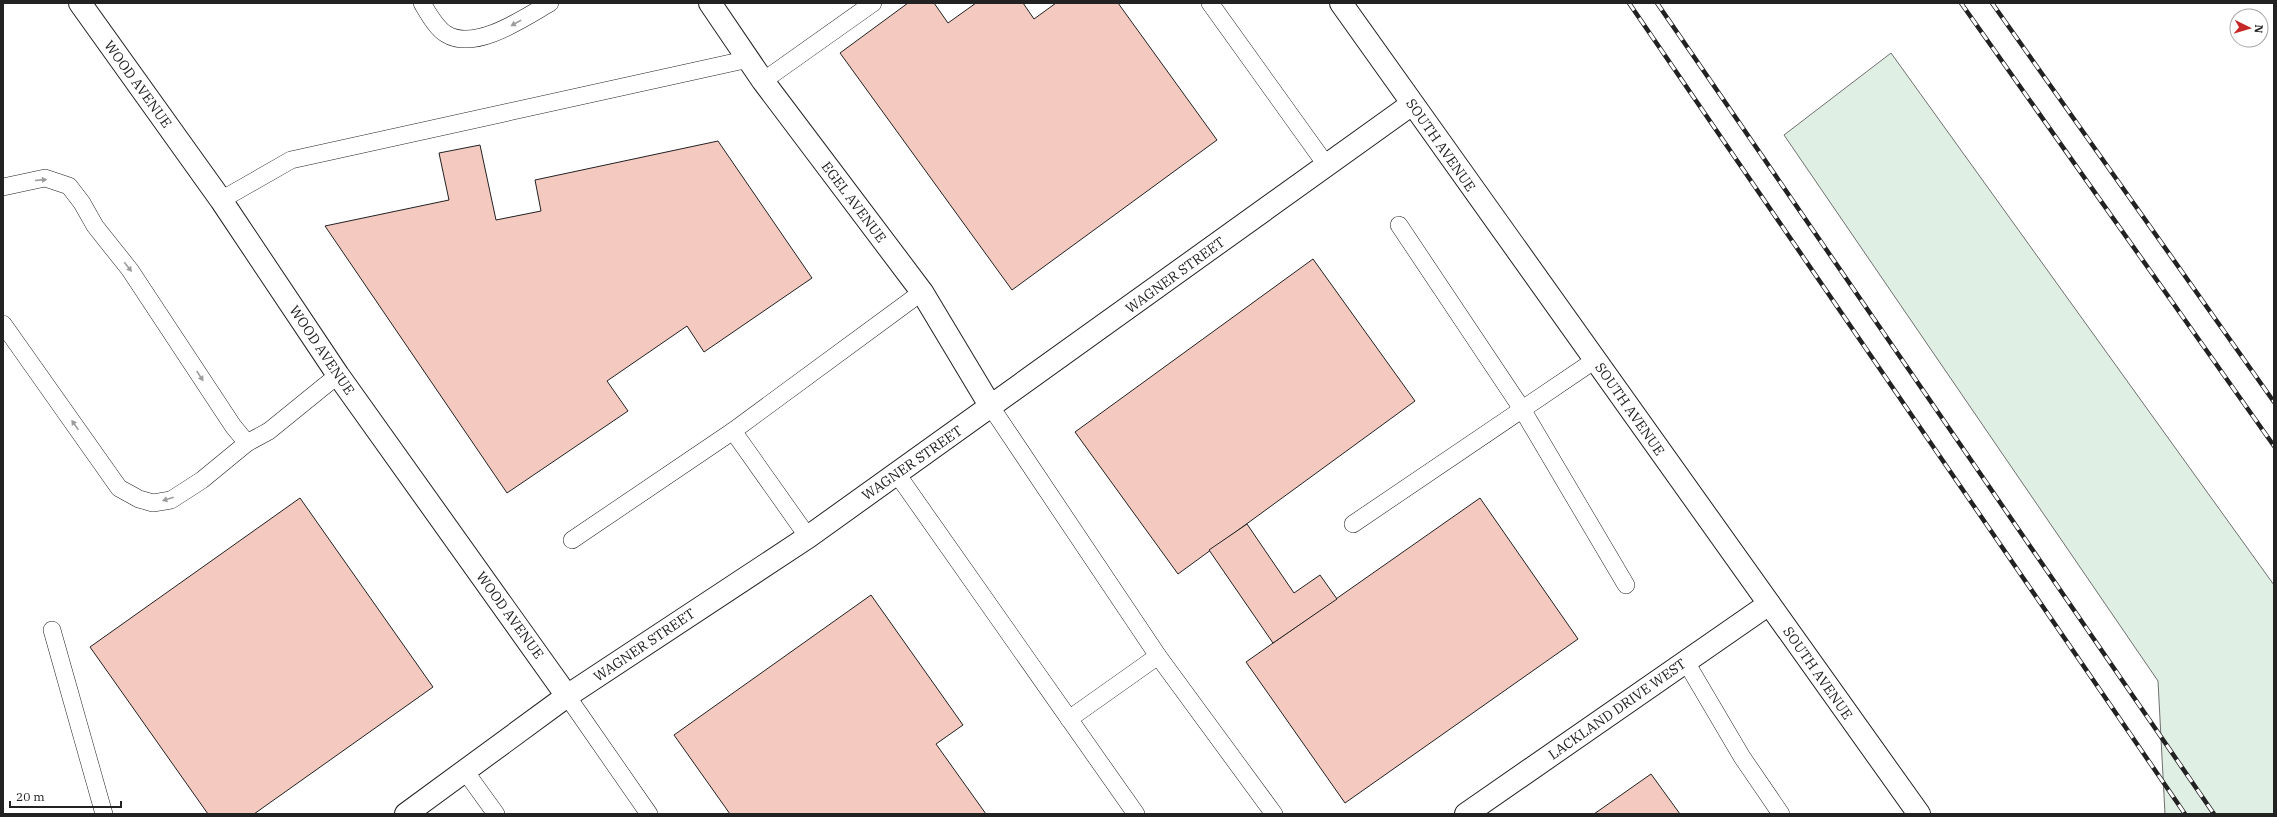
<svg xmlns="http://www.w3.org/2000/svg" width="2277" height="817" font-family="'IBM Plex Serif',serif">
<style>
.green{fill:#e0efe3;stroke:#6f6f6f}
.building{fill:#f3c9c0;stroke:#222}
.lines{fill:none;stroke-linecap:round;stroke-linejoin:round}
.lane-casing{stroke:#222;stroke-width:18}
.street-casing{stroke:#222;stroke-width:24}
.lane{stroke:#fff;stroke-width:17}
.street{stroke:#fff;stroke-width:22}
.rail-casing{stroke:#222;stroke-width:4.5}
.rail{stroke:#fff;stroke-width:3;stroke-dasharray:9;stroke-linecap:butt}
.oneway{fill:#9c9c9c}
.labels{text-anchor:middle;stroke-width:3;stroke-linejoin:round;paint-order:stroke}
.street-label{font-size:14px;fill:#222;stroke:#fff}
</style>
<rect width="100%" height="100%" fill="#fff"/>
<path class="green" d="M 1891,53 L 2274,585 L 2274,814 L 2165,814 L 2158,681 L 1784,135 Z"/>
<g class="building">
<path d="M 908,3 L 934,3 L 948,23 L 976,3 L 1023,3 L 1034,19 L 1056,3 L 1118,3 L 1217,140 L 1012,290 L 840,53 Z"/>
<path d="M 718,141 L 812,278 L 704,352 L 687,326 L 607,381 L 628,411 L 507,493 L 325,226 L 449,200 L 439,153 L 480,145 L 496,220 L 541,211 L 535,180 Z"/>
<path d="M 1313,259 L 1415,401 L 1178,574 L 1075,432 Z"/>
<path d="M 300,498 L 433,687 L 254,814 L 208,814 L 90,647 Z"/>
<path d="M 1480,498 L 1578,639 L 1345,803 L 1246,662 Z"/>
<path d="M 1247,524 L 1294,593 L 1320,575 L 1337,599 L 1273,643 L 1209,550 Z"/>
<path d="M 871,595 L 963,725 L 936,744 L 986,814 L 730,814 L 674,735 Z"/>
<path d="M 1651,774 L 1680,814 L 1594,814 Z"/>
</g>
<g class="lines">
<g class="lane-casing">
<g id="lane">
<path d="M 422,3 C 428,13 436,28 446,34 C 475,52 524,18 550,3"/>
<path d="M 1210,3 L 1327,166"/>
<path d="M 763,81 L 873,3"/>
<path d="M 3,187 L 45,178 L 69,186 L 82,203 L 95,226 L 130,270 L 233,426 L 247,443"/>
<path d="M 221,200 L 291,160 L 749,59"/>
<path d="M 1399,225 L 1522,409 L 1626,585"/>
<path d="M 3,324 L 119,488 L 139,499 L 153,503 L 171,500 L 202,480 L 247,443 L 269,431 L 338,375"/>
<path d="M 991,407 L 1158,656 L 1274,814"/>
<path d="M 733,431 L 922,292"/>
<path d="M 897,474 L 1136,814"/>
<path d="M 1353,524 L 1595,360"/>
<path d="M 572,540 L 733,431 L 808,537"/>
<path d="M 52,630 L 104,814"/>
<path d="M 1686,662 L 1742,757 L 1781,814"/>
<path d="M 567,696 L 649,814"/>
<path d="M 1069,719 L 1158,656"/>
<path d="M 465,771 L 496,814"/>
</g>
</g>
<g class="street-casing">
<g id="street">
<path d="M 80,3 L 221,200 L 338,375 L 567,696"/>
<path d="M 710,3 L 763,81 L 922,292 L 991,407"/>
<path d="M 1341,3 L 1919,814"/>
<path d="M 406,814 L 567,696 L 808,537 L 1412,104"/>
<path d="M 1466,814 L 1769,604"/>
</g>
</g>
<use href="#lane" class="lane"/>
<use href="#street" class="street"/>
<g class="rail-casing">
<g id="rail">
<path d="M 1629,3 L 2185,814"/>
<path d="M 1657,3 L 2214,814"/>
<path d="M 1961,3 L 2274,446"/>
<path d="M 1992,3 L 2274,402"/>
</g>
</g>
<use href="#rail" class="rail"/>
</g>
<defs><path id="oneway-solid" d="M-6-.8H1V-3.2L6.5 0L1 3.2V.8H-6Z"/></defs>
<g class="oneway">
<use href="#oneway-solid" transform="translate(516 23) rotate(151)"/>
<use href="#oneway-solid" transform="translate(41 180) rotate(-5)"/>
<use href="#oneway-solid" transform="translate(128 267) rotate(52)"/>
<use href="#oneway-solid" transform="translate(200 376) rotate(57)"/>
<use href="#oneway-solid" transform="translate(75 425) rotate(-125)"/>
<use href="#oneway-solid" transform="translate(168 499) rotate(162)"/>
</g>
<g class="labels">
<g class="street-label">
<text transform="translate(138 84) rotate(54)" y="5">WOOD AVENUE</text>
<text transform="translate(1441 145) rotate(55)" y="5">SOUTH AVENUE</text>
<text transform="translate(854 202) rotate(53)" y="5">EGEL AVENUE</text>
<text transform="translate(1175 275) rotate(-36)" y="5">WAGNER STREET</text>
<text transform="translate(322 350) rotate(56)" y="5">WOOD AVENUE</text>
<text transform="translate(1630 409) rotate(55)" y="5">SOUTH AVENUE</text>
<text transform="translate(912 463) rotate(-35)" y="5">WAGNER STREET</text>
<text transform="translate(510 615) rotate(54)" y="5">WOOD AVENUE</text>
<text transform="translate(644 645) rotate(-34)" y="5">WAGNER STREET</text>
<text transform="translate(1818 673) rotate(55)" y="5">SOUTH AVENUE</text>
<text transform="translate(1617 709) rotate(-35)" y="5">LACKLAND DRIVE WEST</text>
</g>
</g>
<rect width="2277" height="817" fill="none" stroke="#222222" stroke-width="8"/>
<g transform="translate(2249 28) rotate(95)"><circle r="19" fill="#ffffff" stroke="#a7a7a7"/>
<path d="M0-3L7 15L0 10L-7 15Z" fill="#c62828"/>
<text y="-6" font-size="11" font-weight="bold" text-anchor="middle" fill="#222222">N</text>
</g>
<path d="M10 801v6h111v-6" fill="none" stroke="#222222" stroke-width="2"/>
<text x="16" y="801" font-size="12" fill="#222222" stroke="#ffffff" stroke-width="3" paint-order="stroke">20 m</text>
</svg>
